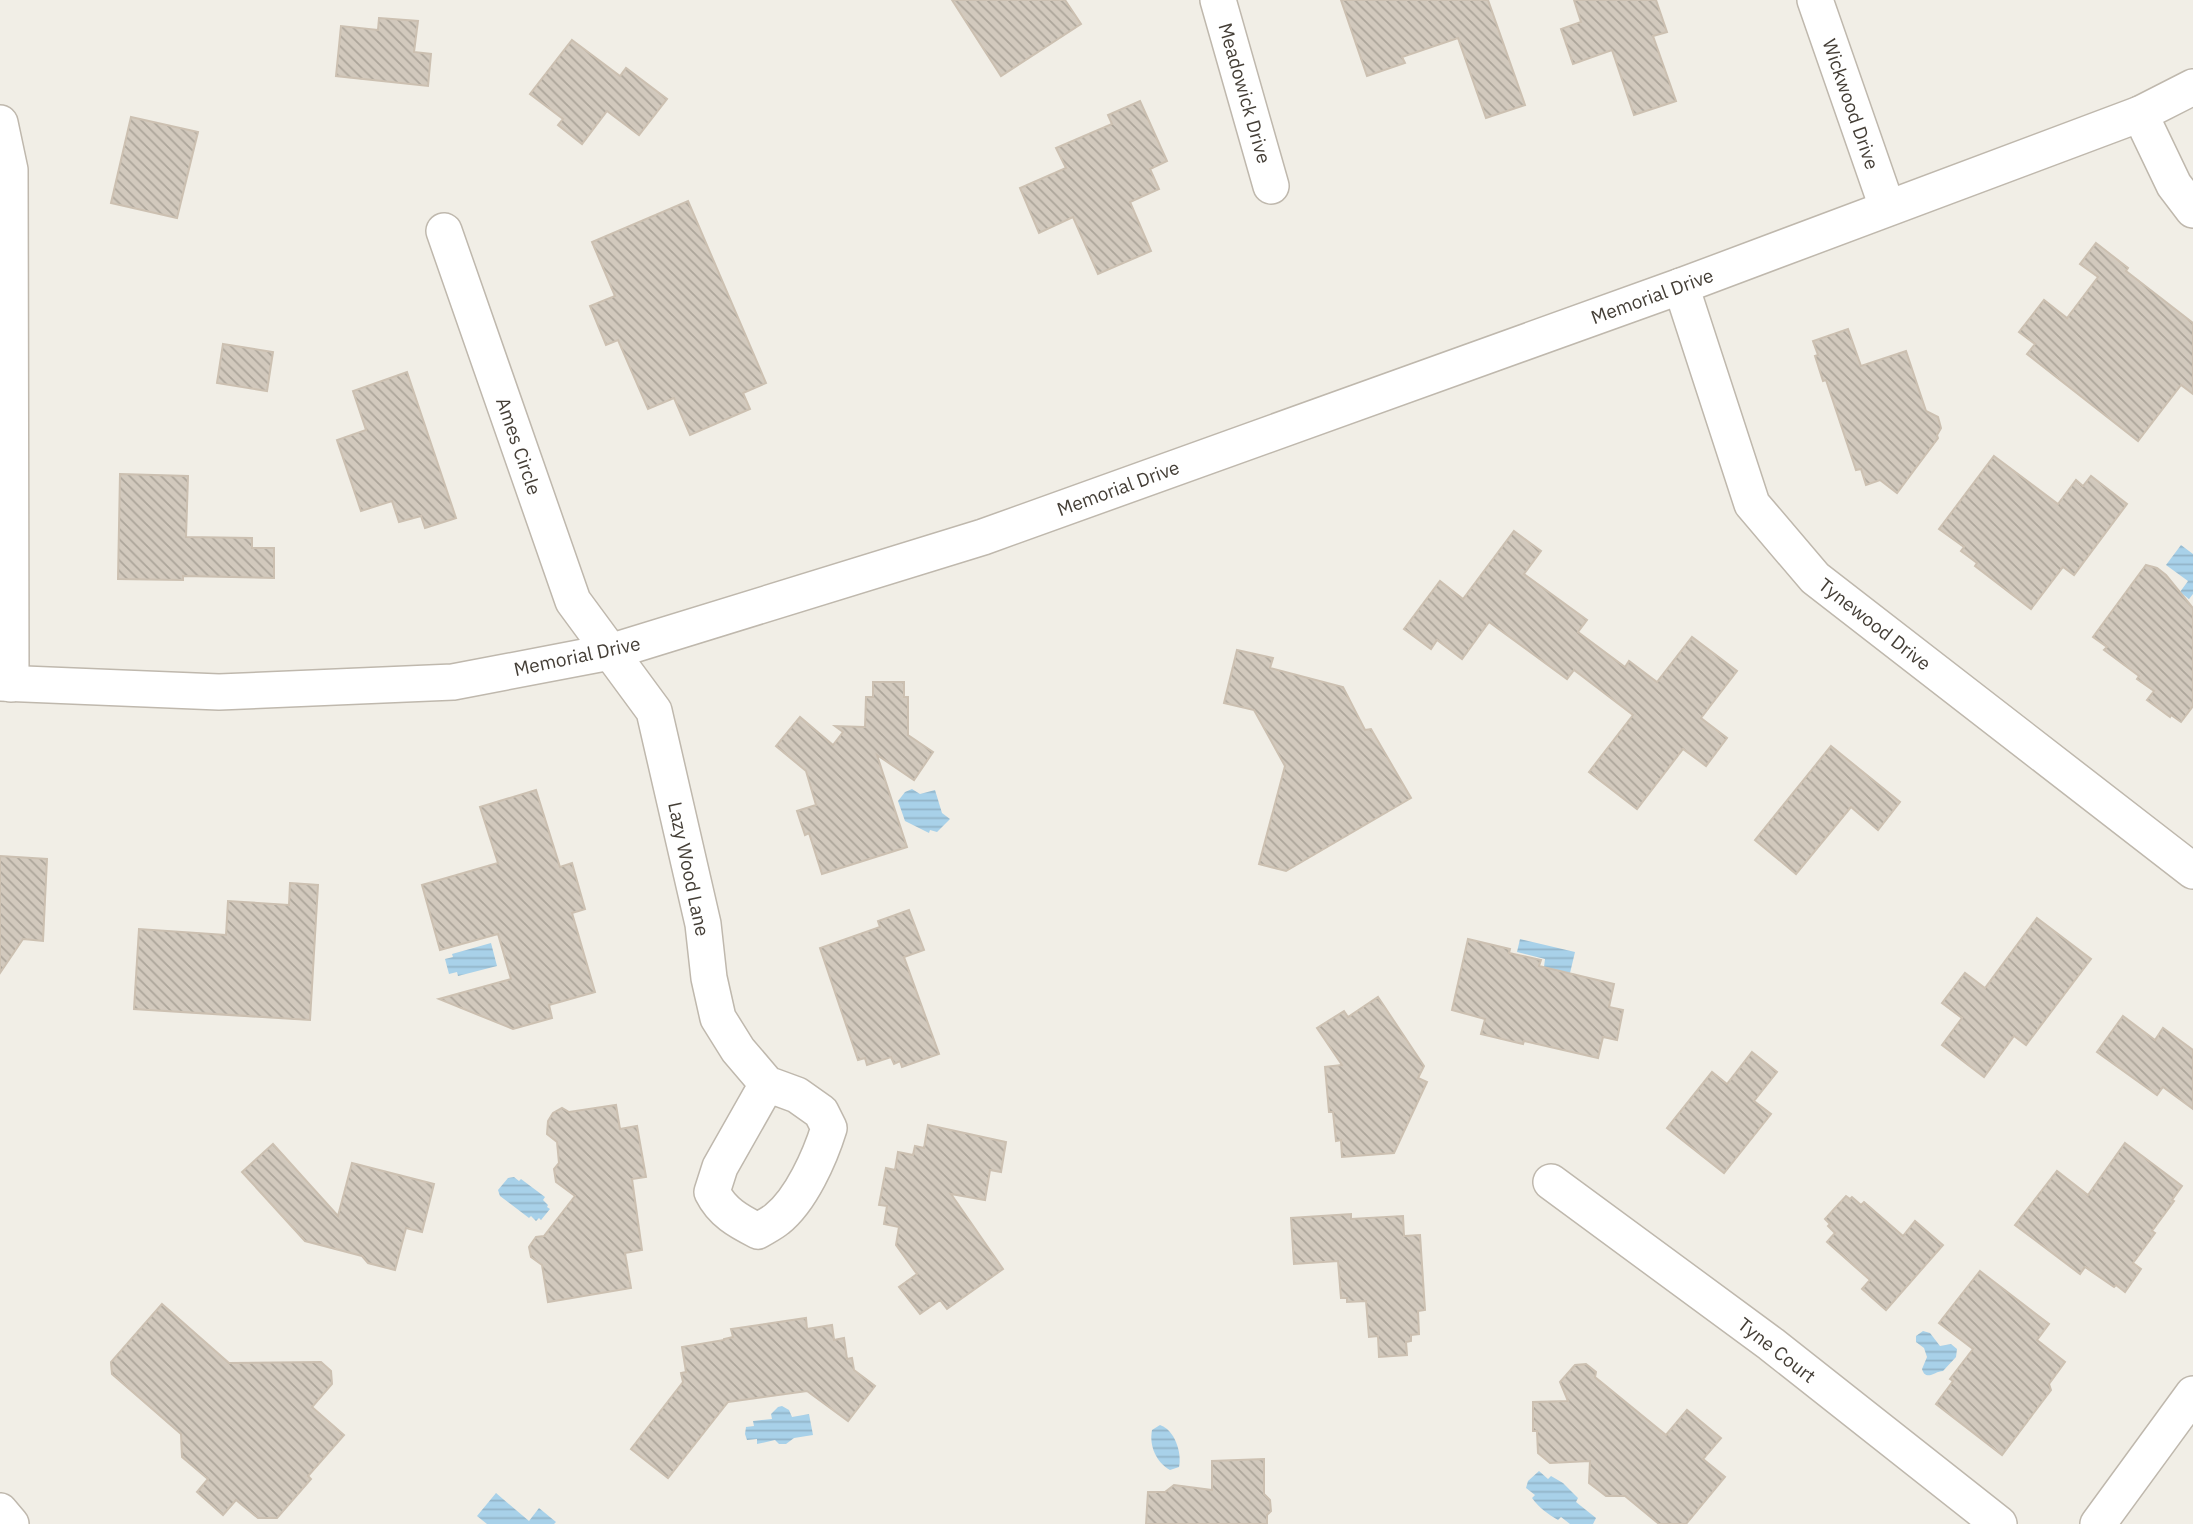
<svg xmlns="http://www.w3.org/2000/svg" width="2193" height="1524" font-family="'IBM Plex Sans',sans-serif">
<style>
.water{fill:url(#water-rules)}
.building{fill:url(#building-back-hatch);stroke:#ccc0b1;stroke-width:2}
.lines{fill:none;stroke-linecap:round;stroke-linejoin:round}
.minor-casing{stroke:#bfb8ad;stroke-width:38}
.minor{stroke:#fff;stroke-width:35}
.labels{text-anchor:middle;stroke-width:5;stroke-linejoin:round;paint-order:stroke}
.street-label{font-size:19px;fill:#443e36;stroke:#fff}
</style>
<defs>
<pattern id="water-rules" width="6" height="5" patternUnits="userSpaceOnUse" patternTransform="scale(1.75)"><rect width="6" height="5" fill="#a8d1e9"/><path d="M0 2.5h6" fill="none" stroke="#92b4c8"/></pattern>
<pattern id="building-back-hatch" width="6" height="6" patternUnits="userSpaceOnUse" patternTransform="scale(1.75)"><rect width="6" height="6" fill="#d2c9bd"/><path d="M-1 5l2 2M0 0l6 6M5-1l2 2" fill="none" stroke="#aca59a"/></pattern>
</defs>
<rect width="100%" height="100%" fill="#f1eee6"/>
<g class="water">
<path d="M 2181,545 L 2193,554 L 2193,594 L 2189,599 L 2180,592 L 2188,581 L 2166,565 Z"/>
<path d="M 912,789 L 920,794 L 935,790 L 942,813 L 950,819 L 937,832 L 930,830 L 929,833 L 905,821 L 898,801 L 905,792 Z"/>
<path d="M 1520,939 L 1575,952 L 1570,973 L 1544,967 L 1545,959 L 1517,952 Z"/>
<path d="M 491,943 L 497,966 L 458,976 L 457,972 L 449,974 L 445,959 L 453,957 L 452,954 Z"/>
<path d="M 514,1177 L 519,1181 L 521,1179 L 545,1197 L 543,1200 L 548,1205 L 547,1207 L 550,1209 L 541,1220 L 539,1218 L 536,1221 L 531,1216 L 529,1218 L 500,1196 L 498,1190 L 508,1178 Z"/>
<path d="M 1923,1331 L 1930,1333 L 1940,1346 L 1951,1344 L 1957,1349 L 1956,1357 L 1943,1371 C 1935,1371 1926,1382 1922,1369 L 1927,1357 L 1924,1348 L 1916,1342 L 1916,1336 Z"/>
<path d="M 782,1406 L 789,1410 L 792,1417 L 809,1414 L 813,1435 L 794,1438 L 786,1444 L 779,1444 L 775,1440 L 757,1444 L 757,1439 L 747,1440 L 745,1434 L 746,1427 L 754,1426 L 753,1421 L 772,1419 L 771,1414 L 778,1407 Z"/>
<path d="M 1160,1425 C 1175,1430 1182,1453 1179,1467 L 1170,1470 C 1156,1462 1149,1446 1152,1430 Z"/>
<path d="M 1539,1471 L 1548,1479 L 1551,1476 L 1563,1483 L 1578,1498 L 1576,1502 L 1596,1518 L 1593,1524 L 1570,1524 L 1561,1517 L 1558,1520 C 1548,1514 1539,1508 1532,1498 L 1535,1495 L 1526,1488 L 1528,1481 Z"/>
<path d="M 496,1493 L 529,1521 L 539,1508 L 556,1522 L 554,1524 L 487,1524 L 477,1516 Z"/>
</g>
<g class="building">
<path d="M 952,0 L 1065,0 L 1081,24 L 1001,76 Z"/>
<path d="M 1341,0 L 1488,0 L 1525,105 L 1486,118 L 1458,38 L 1402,57 L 1405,63 L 1367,76 Z"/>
<path d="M 1574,0 L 1656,0 L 1667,32 L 1653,36 L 1676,101 L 1634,115 L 1612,50 L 1573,64 L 1561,29 L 1581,22 Z"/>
<path d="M 379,18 L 418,21 L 414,52 L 431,54 L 428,86 L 336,76 L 341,26 L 378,30 Z"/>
<path d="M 572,40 L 620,76 L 626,68 L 667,99 L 639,135 L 607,111 L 582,144 L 558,125 L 563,119 L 530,94 Z"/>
<path d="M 1140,101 L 1167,161 L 1150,169 L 1159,189 L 1130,202 L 1151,251 L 1098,274 L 1073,217 L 1039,233 L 1020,188 L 1066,168 L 1056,148 L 1112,124 L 1108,115 Z"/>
<path d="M 131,117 L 198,132 L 177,218 L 111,203 Z"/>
<path d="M 688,201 L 766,383 L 743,393 L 750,409 L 690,435 L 674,398 L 648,409 L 618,340 L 606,345 L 590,306 L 615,296 L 592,242 Z"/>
<path d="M 2096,243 L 2128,268 L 2126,271 L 2193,323 L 2193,394 L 2181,385 L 2138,441 L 2027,354 L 2035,344 L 2019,332 L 2044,300 L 2067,318 L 2098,277 L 2080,264 Z"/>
<path d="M 1848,329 L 1861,366 L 1906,351 L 1926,411 L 1938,417 L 1941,428 L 1937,435 L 1938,438 L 1897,493 L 1880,480 L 1866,485 L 1861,469 L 1856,470 L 1826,380 L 1823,381 L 1815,356 L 1818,355 L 1813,341 Z"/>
<path d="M 223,344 L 273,352 L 267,391 L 217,383 Z"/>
<path d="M 407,372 L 456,518 L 425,528 L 421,516 L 399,522 L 392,501 L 361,511 L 337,440 L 366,430 L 353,391 Z"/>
<path d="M 1994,456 L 2058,504 L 2076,480 L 2083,486 L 2091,476 L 2127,504 L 2074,575 L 2063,567 L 2031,609 L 1975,566 L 1977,563 L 1961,551 L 1964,547 L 1939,529 Z"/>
<path d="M 120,474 L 188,476 L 186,537 L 252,538 L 252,548 L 274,548 L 274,578 L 183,576 L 183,580 L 118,579 Z"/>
<path d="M 1514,531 L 1541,551 L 1524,574 L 1587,620 L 1578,632 L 1625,667 L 1629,661 L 1657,682 L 1692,637 L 1737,671 L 1701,718 L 1727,738 L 1706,766 L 1683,749 L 1637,809 L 1589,772 L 1633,715 L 1574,670 L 1567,679 L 1489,622 L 1462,659 L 1437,640 L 1431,649 L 1404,629 L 1440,581 L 1463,599 Z"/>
<path d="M 2146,565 L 2157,568 L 2166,575 L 2193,608 L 2193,706 L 2181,722 L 2171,715 L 2170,717 L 2147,700 L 2154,691 L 2137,679 L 2139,676 L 2104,650 L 2107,647 L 2093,637 Z"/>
<path d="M 1237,650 L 1273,658 L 1270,668 L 1343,687 L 1365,730 L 1371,729 L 1411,798 L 1286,871 L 1259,864 L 1285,766 L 1254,710 L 1224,703 Z"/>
<path d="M 873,682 L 904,682 L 904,697 L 908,697 L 908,735 L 933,752 L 914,780 L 877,755 L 907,847 L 822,874 L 809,833 L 805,835 L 797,811 L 816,805 L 806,771 L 776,746 L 800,717 L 833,745 L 843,732 L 835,726 L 865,727 L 866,697 L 873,697 Z"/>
<path d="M 1831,746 L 1900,802 L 1878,830 L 1851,807 L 1796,874 L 1755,840 Z"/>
<path d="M 536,790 L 560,867 L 572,863 L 585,909 L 572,913 L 595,992 L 549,1005 L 552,1018 L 513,1029 L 439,999 L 511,979 L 498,934 L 440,950 L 422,885 L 498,863 L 480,807 Z"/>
<path d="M 0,856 L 47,859 L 43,941 L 23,939 L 0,973 Z"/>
<path d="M 290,883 L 318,885 L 310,1020 L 134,1009 L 139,929 L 226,935 L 228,901 L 289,905 Z"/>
<path d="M 909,910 L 924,950 L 904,957 L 939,1054 L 902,1067 L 900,1061 L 894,1064 L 891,1057 L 867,1065 L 865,1058 L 858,1060 L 820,948 L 880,927 L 878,921 Z"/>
<path d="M 2037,918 L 2091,959 L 2026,1045 L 2014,1036 L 1984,1077 L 1942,1045 L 1962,1018 L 1942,1003 L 1965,973 L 1985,988 Z"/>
<path d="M 1468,939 L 1510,949 L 1509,953 L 1541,960 L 1539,966 L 1614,984 L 1609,1007 L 1623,1010 L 1617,1040 L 1603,1037 L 1598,1058 L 1524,1041 L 1523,1044 L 1481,1034 L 1485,1019 L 1452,1010 Z"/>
<path d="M 1378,997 L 1424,1066 L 1418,1078 L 1427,1082 L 1394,1153 L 1342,1157 L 1341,1140 L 1336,1141 L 1333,1112 L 1329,1112 L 1325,1067 L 1342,1065 L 1317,1028 L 1344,1011 L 1348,1017 Z"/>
<path d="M 2123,1016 L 2155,1040 L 2163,1028 L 2193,1050 L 2193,1109 L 2163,1087 L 2157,1095 L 2097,1052 Z"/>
<path d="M 1752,1052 L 1777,1072 L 1754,1101 L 1771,1114 L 1724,1173 L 1667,1128 L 1712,1072 L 1727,1084 Z"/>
<path d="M 616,1105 L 620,1129 L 637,1126 L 646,1177 L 632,1179 L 642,1250 L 625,1253 L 631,1288 L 548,1302 L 542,1265 L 531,1257 L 529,1247 L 536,1237 L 544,1236 L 575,1196 L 556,1182 L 554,1169 L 559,1163 L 557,1142 L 547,1134 L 548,1121 L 553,1113 L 562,1108 L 569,1112 Z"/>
<path d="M 928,1125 L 1006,1142 L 1001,1172 L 990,1170 L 985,1200 L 951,1194 L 1003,1269 L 947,1309 L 940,1300 L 920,1314 L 899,1287 L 917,1274 L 896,1245 L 899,1227 L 884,1224 L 887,1206 L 879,1205 L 886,1168 L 895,1170 L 898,1152 L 913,1155 L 915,1146 L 924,1148 Z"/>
<path d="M 2125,1143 L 2182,1186 L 2172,1200 L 2174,1201 L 2152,1231 L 2155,1233 L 2133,1263 L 2141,1269 L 2125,1292 L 2116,1285 L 2114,1287 L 2085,1267 L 2080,1274 L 2015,1225 L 2057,1171 L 2088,1195 Z"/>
<path d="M 273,1144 L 338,1216 L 352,1163 L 434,1184 L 422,1232 L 406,1228 L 395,1270 L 368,1263 L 362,1256 L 305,1241 L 242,1172 Z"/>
<path d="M 1846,1196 L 1850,1199 L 1852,1197 L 1861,1205 L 1864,1202 L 1903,1236 L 1915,1221 L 1943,1245 L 1886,1310 L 1862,1289 L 1870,1280 L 1827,1242 L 1835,1233 L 1828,1226 L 1830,1224 L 1825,1219 Z"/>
<path d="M 1351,1214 L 1351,1219 L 1403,1216 L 1404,1236 L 1420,1235 L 1425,1310 L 1418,1311 L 1419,1334 L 1411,1335 L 1411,1341 L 1406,1342 L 1407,1355 L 1379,1357 L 1378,1336 L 1369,1337 L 1366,1301 L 1347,1302 L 1347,1298 L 1341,1298 L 1338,1261 L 1294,1264 L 1291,1218 Z"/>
<path d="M 1980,1271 L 2049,1324 L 2037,1340 L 2065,1362 L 2049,1384 L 2051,1390 L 2002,1455 L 1936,1404 L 1953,1381 L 1950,1379 L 1973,1349 L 1939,1323 Z"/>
<path d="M 162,1304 L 229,1363 L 321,1362 L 331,1371 L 332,1384 L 312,1407 L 344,1435 L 308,1476 L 311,1479 L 277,1518 L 258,1518 L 236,1500 L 223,1515 L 197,1492 L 208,1479 L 182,1457 L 181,1434 L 112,1374 L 111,1362 Z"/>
<path d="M 806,1318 L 807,1329 L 832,1325 L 834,1340 L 844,1338 L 847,1359 L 852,1358 L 854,1370 L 875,1386 L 848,1421 L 807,1391 L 728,1402 L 668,1478 L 631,1449 L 683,1382 L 681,1373 L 686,1372 L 682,1347 L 724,1340 L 724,1339 L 733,1337 L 731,1329 Z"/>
<path d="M 1586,1364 L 1596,1372 L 1595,1377 L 1666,1435 L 1687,1410 L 1721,1438 L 1703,1459 L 1725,1477 L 1686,1524 L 1659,1524 L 1625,1496 L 1606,1496 L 1589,1483 L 1590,1461 L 1550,1463 L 1538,1453 L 1537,1431 L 1533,1431 L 1533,1402 L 1568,1401 L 1560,1382 L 1575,1365 Z"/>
<path d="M 1264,1459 L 1264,1494 L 1270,1500 L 1271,1511 L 1267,1515 L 1267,1524 L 1146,1524 L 1148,1492 L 1165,1492 L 1174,1485 L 1212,1490 L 1212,1461 Z"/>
</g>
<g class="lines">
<g class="minor-casing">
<g id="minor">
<path d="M 1218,0 L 1271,186"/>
<path d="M 1815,0 L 1887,207"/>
<path d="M 2140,114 L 2174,185 L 2193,210"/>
<path d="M 0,123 L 10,170 L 11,684"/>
<path d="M 444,231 L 573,601 L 654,711 L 703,924 L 709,978 L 718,1018 L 738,1050 L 767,1084 L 797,1095 L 821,1112 L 829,1128 C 820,1157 801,1200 777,1219 C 771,1224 764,1227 758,1231 C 738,1221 722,1212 712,1192 L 720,1167 L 767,1084"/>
<path d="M 1681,286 L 1752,504 L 1815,578 L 2193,871"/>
<path d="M 0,683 L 219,692 L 453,682 L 610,652 L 983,537 L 1681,286 L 2140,114 L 2193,87"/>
<path d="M 1551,1182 L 1771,1344 L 1999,1524"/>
<path d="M 0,1511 L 11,1524"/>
<path d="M 2098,1524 L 2193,1394"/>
</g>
</g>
<use href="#minor" class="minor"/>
</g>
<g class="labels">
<g class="street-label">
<text transform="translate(1245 93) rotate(74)" y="7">Meadowick Drive</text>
<text transform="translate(1851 104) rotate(71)" y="7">Wickwood Drive</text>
<text transform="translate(1652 296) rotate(-20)" y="7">Memorial Drive</text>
<text transform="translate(519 446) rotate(71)" y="7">Ames Circle</text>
<text transform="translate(1118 488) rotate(-20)" y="7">Memorial Drive</text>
<text transform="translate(1875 624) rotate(38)" y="7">Tynewood Drive</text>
<text transform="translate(577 656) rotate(-12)" y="7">Memorial Drive</text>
<text transform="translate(689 869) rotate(78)" y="7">Lazy Wood Lane</text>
<text transform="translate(1777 1350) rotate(38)" y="7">Tyne Court</text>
</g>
</g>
</svg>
